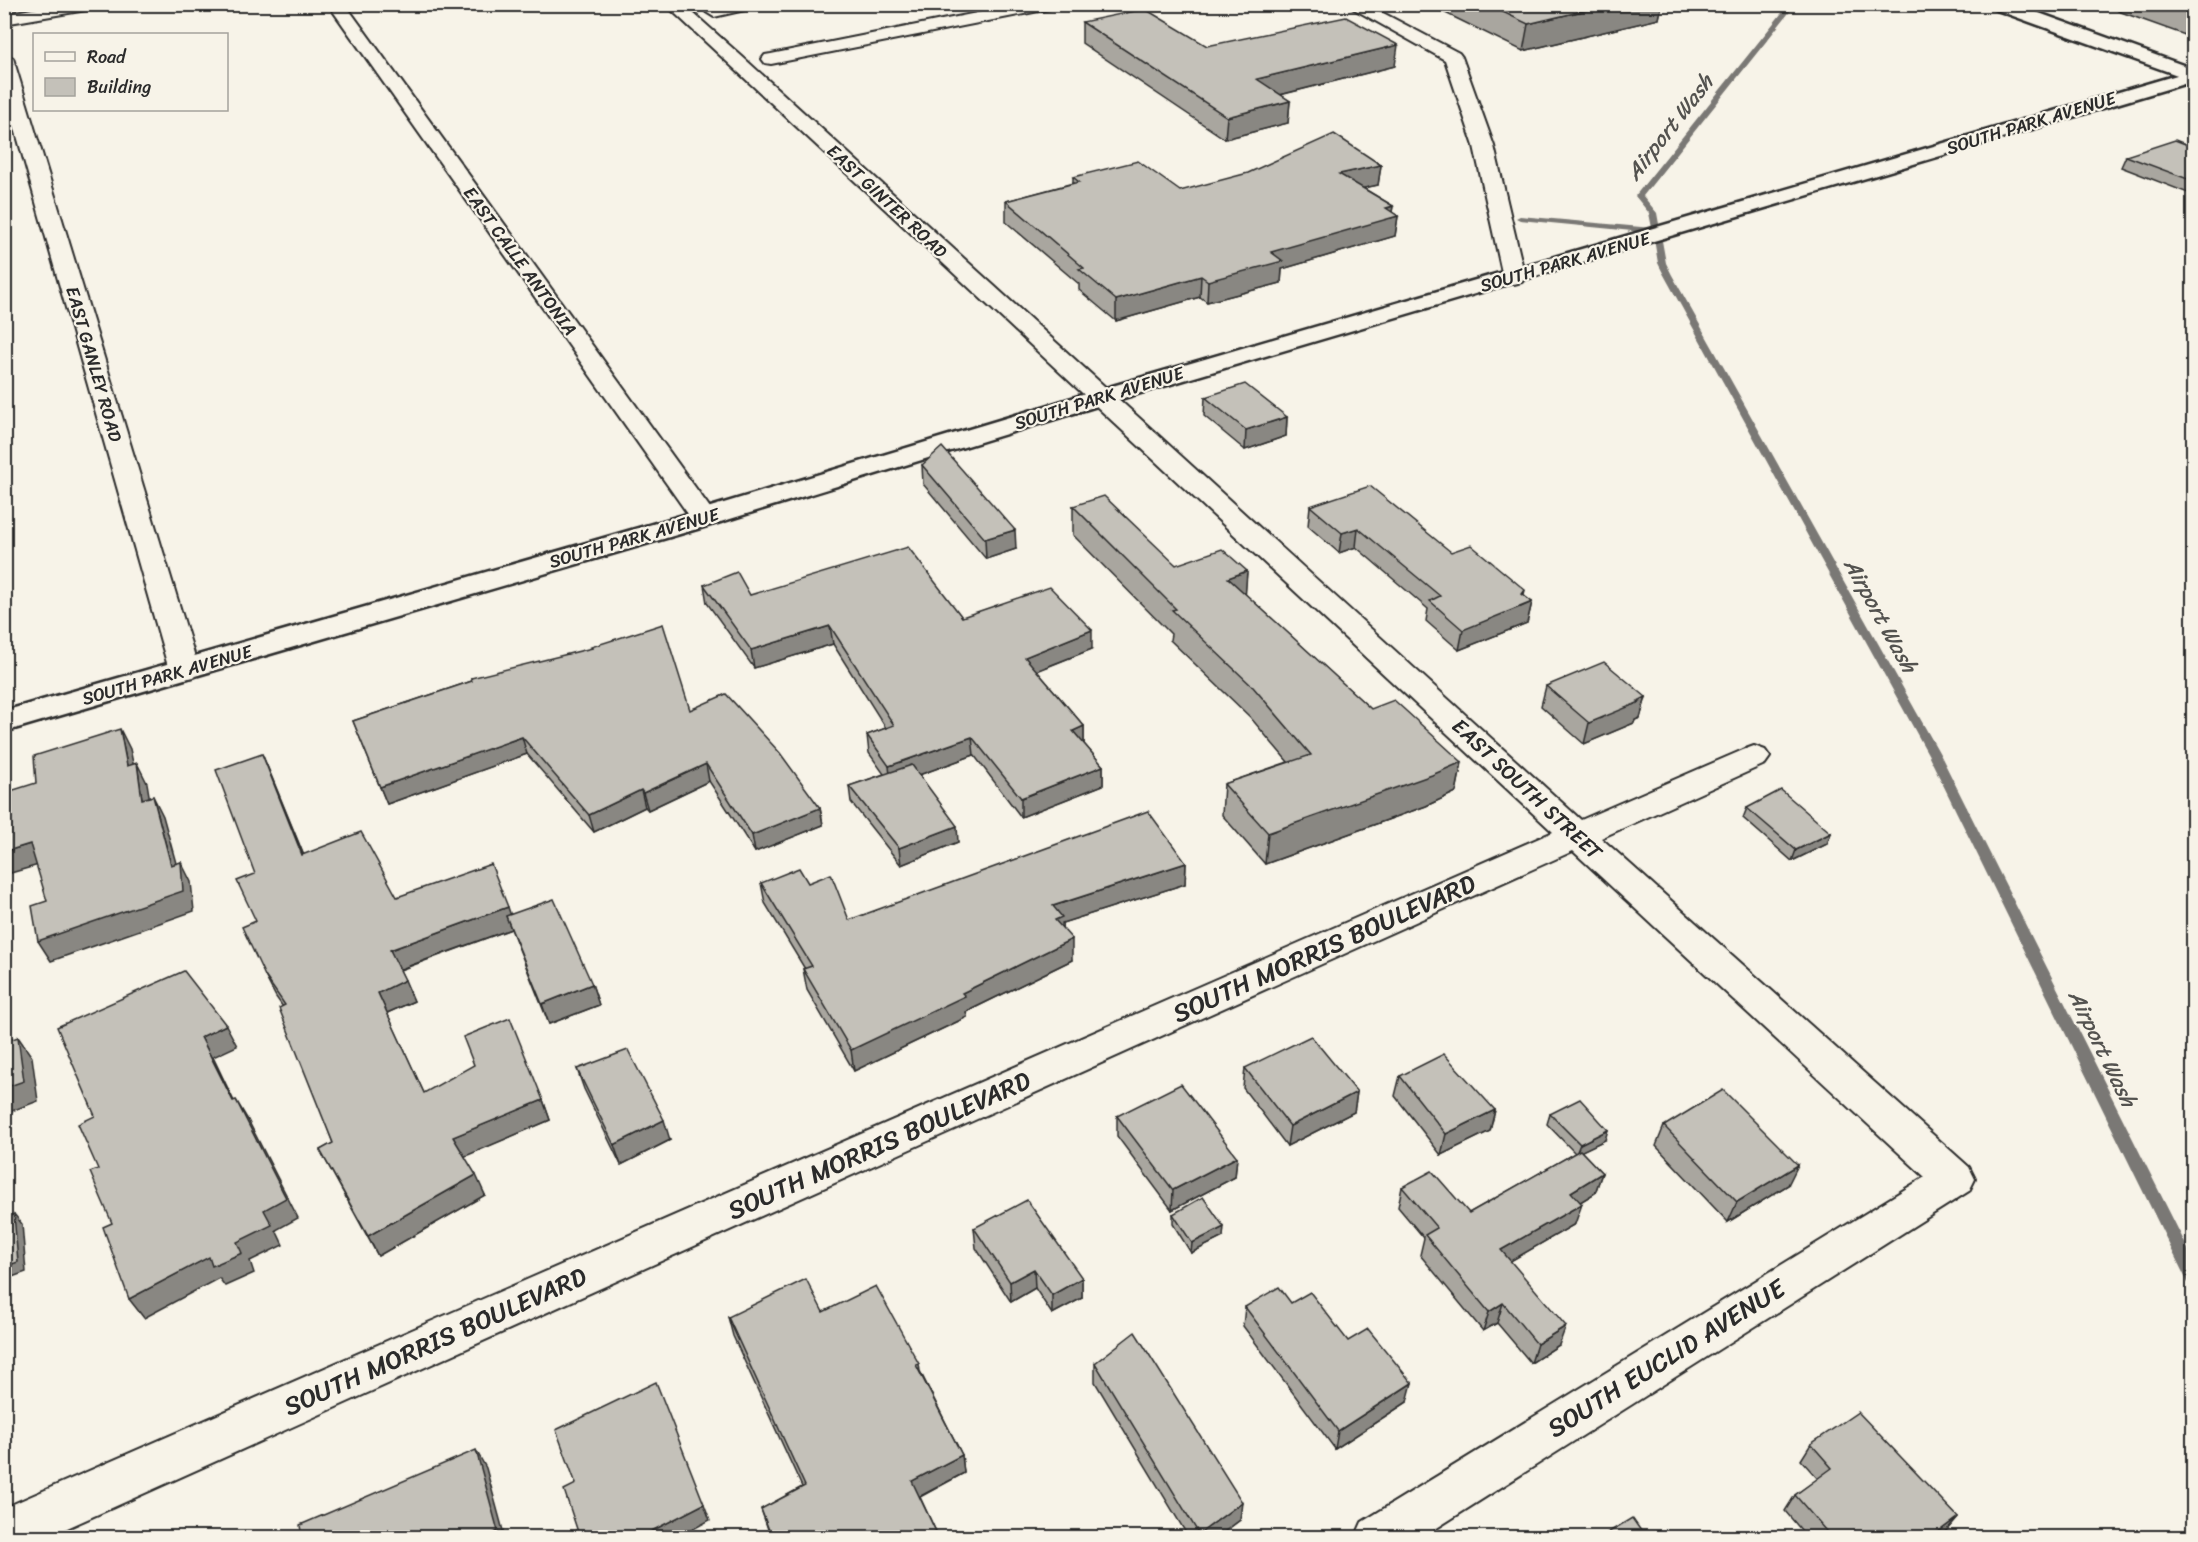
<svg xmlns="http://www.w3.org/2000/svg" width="2198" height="1542" font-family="Sriracha,sans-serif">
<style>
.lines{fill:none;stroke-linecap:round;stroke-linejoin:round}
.stream{fill:#7a7874;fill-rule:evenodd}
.minor-casing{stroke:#2b2b2b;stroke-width:4}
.secondary-casing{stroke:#2b2b2b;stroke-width:5}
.primary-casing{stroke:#2b2b2b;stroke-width:5}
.minor{fill:#f7f3e8;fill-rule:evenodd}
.secondary{fill:#f7f3e8;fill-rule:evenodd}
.primary{fill:#f7f3e8;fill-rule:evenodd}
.wall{fill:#a9a69f;stroke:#2b2b2b;stroke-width:1.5}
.shaded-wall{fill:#898782;stroke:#2b2b2b;stroke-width:1.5}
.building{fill:#c4c1b9;stroke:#2b2b2b;stroke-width:1.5}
.labels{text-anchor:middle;stroke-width:4.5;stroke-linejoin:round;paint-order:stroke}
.far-street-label{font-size:18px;fill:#2b2b2b;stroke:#f7f3e8}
.street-label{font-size:21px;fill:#2b2b2b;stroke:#f7f3e8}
.water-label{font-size:22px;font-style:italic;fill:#53524f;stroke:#f7f3e8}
.near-street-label{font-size:26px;fill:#2b2b2b;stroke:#f7f3e8}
</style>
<rect width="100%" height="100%" fill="#f7f3e8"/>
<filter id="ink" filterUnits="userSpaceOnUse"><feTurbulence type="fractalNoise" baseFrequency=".0167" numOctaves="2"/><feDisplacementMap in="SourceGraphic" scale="12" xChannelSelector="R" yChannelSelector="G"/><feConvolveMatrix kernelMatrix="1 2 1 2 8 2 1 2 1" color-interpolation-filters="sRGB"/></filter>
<g filter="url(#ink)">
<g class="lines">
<path class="stream" d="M 1789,4 L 1796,4 L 1643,196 L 1657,213 L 1666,263 L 1672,275 L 1940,754 L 2194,1261 L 2194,1285 L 2188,1283 L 1928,754 L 1664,275 L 1658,263 L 1653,233 L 1520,220 L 1516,218 L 1520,216 L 1652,228 L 1649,213 L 1635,196 Z"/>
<g class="minor-casing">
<g id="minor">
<path d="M 60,4 L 100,4 L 92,9 L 4,24 L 4,14 Z"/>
<path d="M 328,4 L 345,4 L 713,512 L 717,518 L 713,524 L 704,526 L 695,524 Z"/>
<path d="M 665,4 L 683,4 L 747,61 L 1581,820 L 1743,750 L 1754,746 L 1765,750 L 1770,757 L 1765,764 L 1601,838 L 1969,1167 L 1975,1179 L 1969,1191 L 1421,1538 L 1355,1538 L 1362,1522 L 1925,1177 L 1573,851 L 45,1538 L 4,1538 L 4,1508 L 1553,832 Z"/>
<path d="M 726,4 L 760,4 L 758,7 L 714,17 L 706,12 L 708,9 Z"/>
<path d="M 1022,4 L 1057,4 L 1049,9 L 771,64 L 765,63 L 762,59 L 765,55 L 771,54 Z"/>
<path d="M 1345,4 L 1366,4 L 1459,53 L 1462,57 L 1494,146 L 1525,277 L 1522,282 L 1514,284 L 1506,282 L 1503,277 L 1474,146 L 1445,60 Z"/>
<path d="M 4,53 L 13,58 L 199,670 L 194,677 L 184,679 L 174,677 L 169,670 L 4,90 Z"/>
</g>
</g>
<g class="secondary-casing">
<path id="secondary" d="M 2194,70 L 2194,81 L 1110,402 L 714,524 L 4,732 L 4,711 L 694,512 L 1092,392 Z"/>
</g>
<g class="primary-casing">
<path id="primary" d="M 1989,4 L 2014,4 L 2194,69 L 2194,81 L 1991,8 Z"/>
</g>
<use href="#minor" class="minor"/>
<use href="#secondary" class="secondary"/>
<use href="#primary" class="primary"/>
</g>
<g class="wall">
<path d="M 1427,4 L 1662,4 L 1659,19 L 1523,51 Z"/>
<path d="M 2121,4 L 2193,4 L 2193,33 L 2185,35 L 2118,11 Z"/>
<path d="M 1082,22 L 1207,46 L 1395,66 L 1280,95 L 1290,101 L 1288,123 L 1225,139 L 1082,43 Z"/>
<path d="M 2193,147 L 2193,195 L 2121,167 L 2126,156 Z"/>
<path d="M 1381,165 L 1378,185 L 1363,188 L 1393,206 L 1392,212 L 1398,216 L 1395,236 L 1282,269 L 1281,283 L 1207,302 L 1200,297 L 1116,321 L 1079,290 L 1079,284 L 1006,222 L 1006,201 L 1073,183 L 1073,177 L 1180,191 Z"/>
<path d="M 1205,397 L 1287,417 L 1286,436 L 1245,450 L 1204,416 Z"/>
<path d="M 922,465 L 1016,549 L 986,559 L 923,484 Z"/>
<path d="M 1073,506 L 1176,565 L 1247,571 L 1245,594 L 1371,709 L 1462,762 L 1456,792 L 1426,806 L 1265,864 L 1222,815 L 1224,784 L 1288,762 L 1250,717 L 1170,640 L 1171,634 L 1073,535 Z"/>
<path d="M 1310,506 L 1451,552 L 1523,596 L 1532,602 L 1527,623 L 1459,650 L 1426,621 L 1428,609 L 1356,547 L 1339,553 L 1308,526 Z"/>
<path d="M 704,585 L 750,595 L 962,617 L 1092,649 L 1037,671 L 1084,726 L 1084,744 L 1103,766 L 1103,785 L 1021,817 L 974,755 L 919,775 L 958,842 L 901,865 L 851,802 L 849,786 L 884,774 L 869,753 L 867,735 L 886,728 L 833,644 L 754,668 L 707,603 Z"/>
<path d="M 471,678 L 690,710 L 820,808 L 823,825 L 755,852 L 709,781 L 648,810 L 645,807 L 594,832 L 527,754 L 387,804 L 353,721 L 472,681 Z"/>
<path d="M 1546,686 L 1646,697 L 1640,718 L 1635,720 L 1634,723 L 1584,744 L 1541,706 Z"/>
<path d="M 262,754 L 303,854 L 397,897 L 511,914 L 592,984 L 599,1005 L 549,1024 L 511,929 L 400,970 L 414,1001 L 387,1013 L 424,1093 L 543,1100 L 550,1120 L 464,1156 L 485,1195 L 378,1256 L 320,1150 L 333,1143 L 283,1007 L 276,997 L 265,976 L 256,921 L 255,874 Z"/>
<path d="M 1747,808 L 1831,833 L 1827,844 L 1792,861 L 1743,818 Z"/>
<path d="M 1186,863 L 1185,884 L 1062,923 L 1062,929 L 1072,960 L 966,1012 L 967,1017 L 854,1071 L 807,990 L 803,969 L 805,969 L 765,903 L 761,883 L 808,883 L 849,920 Z"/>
<path d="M 1245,1068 L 1357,1092 L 1354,1112 L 1287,1146 L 1243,1088 Z"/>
<path d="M 577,1069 L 670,1140 L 621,1165 L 584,1089 Z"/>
<path d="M 1400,1076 L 1495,1110 L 1490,1131 L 1441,1155 L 1395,1096 Z"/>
<path d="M 1550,1114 L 1605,1140 L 1581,1151 L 1602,1173 L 1595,1193 L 1580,1202 L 1575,1224 L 1510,1261 L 1559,1345 L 1531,1363 L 1497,1323 L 1483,1331 L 1420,1255 L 1424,1238 L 1398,1207 L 1402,1187 L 1469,1213 L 1575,1153 L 1547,1124 Z"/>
<path d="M 1117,1116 L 1237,1157 L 1235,1177 L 1172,1210 L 1117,1136 Z"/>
<path d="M 1664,1126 L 1788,1185 L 1728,1222 L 1656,1146 Z"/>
<path d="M 1173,1214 L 1223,1237 L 1191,1253 L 1173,1224 Z"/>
<path d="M 974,1228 L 1082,1278 L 1082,1298 L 1052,1314 L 1035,1288 L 1011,1302 L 976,1248 Z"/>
<path d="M 1291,1303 L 1348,1341 L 1407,1402 L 1335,1449 L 1243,1326 L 1245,1307 Z"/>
<path d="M 823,1312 L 919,1364 L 920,1371 L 962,1455 L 964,1473 L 920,1497 L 939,1538 L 771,1538 L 761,1509 L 802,1487 L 733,1336 L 728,1317 Z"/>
<path d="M 1095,1363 L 1240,1520 L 1216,1538 L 1189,1538 L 1095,1382 Z"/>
<path d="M 1811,1444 L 1958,1517 L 1945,1532 L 1938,1538 L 1808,1538 L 1785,1511 L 1795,1495 L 1818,1479 L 1801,1460 Z"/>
</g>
<g class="shaded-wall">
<path d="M 1612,4 L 1662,4 L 1659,19 L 1523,51 L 1528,24 Z"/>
<path d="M 2193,15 L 2193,33 L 2185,35 Z"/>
<path d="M 1398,45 L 1395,66 L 1255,101 L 1257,79 Z"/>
<path d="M 1290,101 L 1288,123 L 1225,139 L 1227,117 Z"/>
<path d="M 1381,165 L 1378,185 L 1337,194 L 1339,174 Z"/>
<path d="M 1393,206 L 1391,218 L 1398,216 L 1395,236 L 1282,269 L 1281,283 L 1207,302 L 1208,281 L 1271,252 Z"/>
<path d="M 1201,276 L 1200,297 L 1116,321 L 1116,300 Z"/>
<path d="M 1287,417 L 1286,436 L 1245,450 L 1246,430 Z"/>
<path d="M 1358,528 L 1356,547 L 1339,553 L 1342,533 Z"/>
<path d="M 1015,530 L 1016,549 L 986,559 L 985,539 Z"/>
<path d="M 1247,571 L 1245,601 L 1228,578 Z"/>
<path d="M 1525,590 L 1521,607 L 1532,602 L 1527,623 L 1459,650 L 1463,630 L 1522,594 Z"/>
<path d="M 830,626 L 833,644 L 754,668 L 751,650 Z"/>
<path d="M 1092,630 L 1092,649 L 1026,675 L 1025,657 Z"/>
<path d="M 1646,697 L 1640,718 L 1635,720 L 1634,723 L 1584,744 L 1589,723 Z"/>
<path d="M 1084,726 L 1084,745 L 1073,731 Z"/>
<path d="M 120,729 L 130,749 L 138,786 L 127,766 Z"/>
<path d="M 522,737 L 527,754 L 387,804 L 380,787 Z"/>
<path d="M 972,737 L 974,755 L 891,785 L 889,766 Z"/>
<path d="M 262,754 L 271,775 L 312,875 L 302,855 Z"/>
<path d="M 1462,762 L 1456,792 L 1426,806 L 1265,864 L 1268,833 Z"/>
<path d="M 137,763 L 147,783 L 153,819 L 142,799 Z"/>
<path d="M 706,764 L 709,781 L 648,810 L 643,793 Z"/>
<path d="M 1103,766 L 1103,785 L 1021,817 L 1021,798 Z"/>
<path d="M 641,790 L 645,807 L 594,832 L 589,815 Z"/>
<path d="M 153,796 L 163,816 L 182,885 L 171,865 Z"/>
<path d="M 820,808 L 823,825 L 755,852 L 752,835 Z"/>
<path d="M 957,826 L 958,842 L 901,865 L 899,848 Z"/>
<path d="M 1831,833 L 1827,844 L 1792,861 L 1796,850 Z"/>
<path d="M 30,844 L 42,864 L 4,875 L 4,852 Z"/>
<path d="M 181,862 L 191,882 L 194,911 L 51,961 L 38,941 Z"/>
<path d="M 1186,863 L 1185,884 L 1062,923 L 1063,937 L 1056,941 L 1053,906 Z"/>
<path d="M 508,907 L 515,928 L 506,916 L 511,929 L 398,970 L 390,950 Z"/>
<path d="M 1072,939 L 1072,960 L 966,1012 L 967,1017 L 854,1071 L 851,1050 L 962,993 Z"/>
<path d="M 405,980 L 414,1001 L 387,1013 L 378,993 Z"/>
<path d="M 592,984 L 599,1005 L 549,1024 L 542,1004 Z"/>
<path d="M 226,1025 L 237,1046 L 213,1057 L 244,1122 L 233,1101 L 201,1037 Z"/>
<path d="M 18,1037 L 32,1057 L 38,1101 L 4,1114 L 4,1088 Z"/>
<path d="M 1357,1092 L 1354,1112 L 1287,1146 L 1290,1126 Z"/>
<path d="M 236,1100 L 248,1120 L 298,1218 L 276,1230 L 283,1245 L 250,1261 L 254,1273 L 225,1286 L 219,1278 L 144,1318 L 129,1299 L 237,1242 L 264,1210 Z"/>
<path d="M 543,1100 L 550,1120 L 461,1158 L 453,1137 Z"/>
<path d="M 1495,1110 L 1490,1131 L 1441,1155 L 1446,1134 Z"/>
<path d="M 664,1120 L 670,1140 L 621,1165 L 614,1145 Z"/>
<path d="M 1608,1130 L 1605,1140 L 1576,1154 L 1580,1144 Z"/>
<path d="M 1237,1157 L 1235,1177 L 1172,1210 L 1173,1190 Z"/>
<path d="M 1798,1165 L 1788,1185 L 1728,1222 L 1737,1202 Z"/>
<path d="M 1602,1173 L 1595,1193 L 1564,1212 L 1571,1192 Z"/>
<path d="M 476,1175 L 485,1195 L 378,1256 L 368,1236 Z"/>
<path d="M 1582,1204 L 1575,1224 L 1495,1270 L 1501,1250 Z"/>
<path d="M 14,1214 L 22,1224 L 26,1272 L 4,1280 L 4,1267 Z"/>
<path d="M 1224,1227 L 1223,1237 L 1191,1253 L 1192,1243 Z"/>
<path d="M 1034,1269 L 1035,1288 L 1011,1302 L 1010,1282 Z"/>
<path d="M 1082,1278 L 1082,1298 L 1052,1314 L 1052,1295 Z"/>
<path d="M 1503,1303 L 1497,1323 L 1483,1331 L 1489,1312 Z"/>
<path d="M 4,1310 L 7,1354 L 4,1355 Z"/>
<path d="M 1566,1326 L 1559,1345 L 1531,1363 L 1537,1344 Z"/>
<path d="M 1412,1383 L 1407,1402 L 1335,1449 L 1338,1431 Z"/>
<path d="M 476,1450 L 486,1468 L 505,1538 L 485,1538 Z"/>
<path d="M 962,1455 L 964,1473 L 915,1499 L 912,1481 Z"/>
<path d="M 1242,1502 L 1240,1520 L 1216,1538 L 1199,1538 L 1199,1534 Z"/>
<path d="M 704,1504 L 710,1520 L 677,1538 L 638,1538 Z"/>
<path d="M 1958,1517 L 1945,1532 L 1938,1538 L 1930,1538 Z"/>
</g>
<g class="building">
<path d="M 1486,4 L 1612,4 L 1528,24 Z"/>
<path d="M 1145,9 L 1207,46 L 1346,17 L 1398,45 L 1257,79 L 1290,101 L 1227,117 L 1082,22 Z"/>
<path d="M 1334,134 L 1381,165 L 1339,174 L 1393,206 L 1386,208 L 1398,216 L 1271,252 L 1283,261 L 1208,281 L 1201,276 L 1116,300 L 1079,269 L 1084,268 L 1006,201 L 1079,182 L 1073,177 L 1138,161 L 1180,191 L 1248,173 Z"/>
<path d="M 2175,140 L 2193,147 L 2193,181 L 2126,156 Z"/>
<path d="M 1245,384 L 1287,417 L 1246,430 L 1205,397 Z"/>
<path d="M 942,447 L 1015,530 L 985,539 L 922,465 Z"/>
<path d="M 1370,486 L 1451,552 L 1471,545 L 1525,590 L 1522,594 L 1532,602 L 1463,630 L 1430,601 L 1440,596 L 1358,528 L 1342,533 L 1310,506 Z"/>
<path d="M 1104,496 L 1176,565 L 1222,549 L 1247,571 L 1228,578 L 1371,709 L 1394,700 L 1462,762 L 1432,775 L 1268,833 L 1224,784 L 1311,755 L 1253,687 L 1172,610 L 1176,609 L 1073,506 Z"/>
<path d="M 908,547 L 962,617 L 1050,587 L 1092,630 L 1025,657 L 1084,726 L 1073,731 L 1103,766 L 1021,798 L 972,737 L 889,766 L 867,735 L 894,725 L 830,626 L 751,650 L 704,585 L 737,572 L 750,595 Z"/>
<path d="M 663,624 L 690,710 L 726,694 L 780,753 L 820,808 L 752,835 L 706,764 L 643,793 L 641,790 L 589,815 L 522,737 L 380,787 L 353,721 L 472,681 L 471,678 L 592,648 L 591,647 Z"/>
<path d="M 1604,662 L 1646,697 L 1638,701 L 1640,702 L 1589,723 L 1546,686 Z"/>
<path d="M 120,729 L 127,766 L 137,763 L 142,799 L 153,796 L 171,865 L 181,862 L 183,891 L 38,941 L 32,906 L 47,901 L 30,844 L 4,852 L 4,793 L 36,783 L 34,756 Z"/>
<path d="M 262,754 L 302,855 L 361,832 L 397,897 L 491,864 L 508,907 L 390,950 L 405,980 L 378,993 L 424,1093 L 474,1065 L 463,1037 L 510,1018 L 543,1100 L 453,1137 L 476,1175 L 368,1236 L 320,1150 L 333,1143 L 279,1008 L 285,1005 L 265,976 L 242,927 L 256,921 L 237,881 L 255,874 L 216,770 Z"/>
<path d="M 912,765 L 957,826 L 899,848 L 849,786 Z"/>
<path d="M 1781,790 L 1831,833 L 1796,850 L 1747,808 Z"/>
<path d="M 1148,811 L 1186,863 L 1053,906 L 1062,917 L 1055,920 L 1072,939 L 962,993 L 965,996 L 851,1050 L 803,969 L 812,966 L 761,883 L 799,868 L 808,883 L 831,874 L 849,920 Z"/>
<path d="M 554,899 L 592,984 L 542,1004 L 506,916 Z"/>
<path d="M 184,971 L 226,1025 L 201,1037 L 233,1101 L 236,1100 L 286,1198 L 264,1210 L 272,1225 L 237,1242 L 242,1253 L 212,1266 L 209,1257 L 129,1299 L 103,1227 L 112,1223 L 90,1172 L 98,1169 L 78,1124 L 95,1116 L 57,1027 Z"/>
<path d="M 1311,1036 L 1357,1092 L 1290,1126 L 1245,1068 Z"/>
<path d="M 18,1037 L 24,1081 L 4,1088 L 4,1042 Z"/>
<path d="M 628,1050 L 664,1120 L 614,1145 L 577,1069 Z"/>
<path d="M 1444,1054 L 1495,1110 L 1446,1134 L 1400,1076 Z"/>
<path d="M 1181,1084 L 1237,1157 L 1173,1190 L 1117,1116 Z"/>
<path d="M 1723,1090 L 1798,1165 L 1737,1202 L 1664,1126 Z"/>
<path d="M 1580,1099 L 1608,1130 L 1580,1144 L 1550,1114 Z"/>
<path d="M 1580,1150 L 1602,1173 L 1571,1192 L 1582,1204 L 1501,1250 L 1566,1326 L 1537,1344 L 1503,1303 L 1489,1312 L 1425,1235 L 1437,1228 L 1402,1187 L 1432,1171 L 1469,1213 Z"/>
<path d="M 1203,1197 L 1224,1227 L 1192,1243 L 1173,1214 Z"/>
<path d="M 1027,1200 L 1082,1278 L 1052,1295 L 1034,1269 L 1010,1282 L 974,1228 Z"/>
<path d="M 14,1214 L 18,1262 L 4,1267 L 4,1218 Z"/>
<path d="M 806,1279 L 823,1312 L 876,1286 L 919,1364 L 916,1365 L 962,1455 L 912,1481 L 939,1538 L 772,1538 L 761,1509 L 805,1486 L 728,1317 Z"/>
<path d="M 1279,1287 L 1291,1303 L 1310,1292 L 1348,1341 L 1368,1329 L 1412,1383 L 1338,1431 L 1245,1307 Z"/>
<path d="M 1135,1332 L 1242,1502 L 1199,1534 L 1095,1363 Z"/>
<path d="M 656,1382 L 704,1504 L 638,1538 L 580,1538 L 564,1490 L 576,1484 L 556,1430 Z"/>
<path d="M 1858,1412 L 1958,1517 L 1930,1538 L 1832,1538 L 1795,1495 L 1832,1468 L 1811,1444 Z"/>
<path d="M 476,1450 L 498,1531 L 485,1538 L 302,1538 L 300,1525 Z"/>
<path d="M 1632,1518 L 1646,1538 L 1599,1538 Z"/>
</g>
</g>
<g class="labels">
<g class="far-street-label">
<text transform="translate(2031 123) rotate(-17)" y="6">SOUTH PARK AVENUE</text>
<text transform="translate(887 201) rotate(43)" y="6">EAST GINTER ROAD</text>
<text transform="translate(520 261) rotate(54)" y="6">EAST CALLE ANTONIA</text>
<text transform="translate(1565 262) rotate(-16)" y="6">SOUTH PARK AVENUE</text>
<text transform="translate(94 364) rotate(74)" y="6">EAST GANLEY ROAD</text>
<text transform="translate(1099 398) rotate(-17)" y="6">SOUTH PARK AVENUE</text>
<text transform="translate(634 538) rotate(-16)" y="6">SOUTH PARK AVENUE</text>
<text transform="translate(167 675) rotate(-16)" y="6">SOUTH PARK AVENUE</text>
</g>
<g class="street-label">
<text transform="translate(1527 789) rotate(43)" y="7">EAST SOUTH STREET</text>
</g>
<g class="water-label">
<text transform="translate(1669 127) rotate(-52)" y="8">Airport Wash</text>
<text transform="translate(1881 615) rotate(61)" y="8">Airport Wash</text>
<text transform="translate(2103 1048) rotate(64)" y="8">Airport Wash</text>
</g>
<g class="near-street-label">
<text transform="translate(1324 948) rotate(-24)" y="9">SOUTH MORRIS BOULEVARD</text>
<text transform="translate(879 1145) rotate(-24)" y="9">SOUTH MORRIS BOULEVARD</text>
<text transform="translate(435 1341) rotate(-24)" y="9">SOUTH MORRIS BOULEVARD</text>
<text transform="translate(1666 1358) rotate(-32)" y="9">SOUTH EUCLID AVENUE</text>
</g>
</g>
<rect width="2198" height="1542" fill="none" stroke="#f7f3e8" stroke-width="24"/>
<rect x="12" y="12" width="2174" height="1518" fill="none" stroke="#2b2b2b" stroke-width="2" filter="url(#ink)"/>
<rect x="33" y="33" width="195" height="78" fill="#f7f3e8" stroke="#a5a39c" stroke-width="1.5"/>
<rect x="45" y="52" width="30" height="9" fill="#f7f3e8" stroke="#a5a39c" stroke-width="1.5"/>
<text x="87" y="63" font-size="18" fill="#2b2b2b">Road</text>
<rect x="45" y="78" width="30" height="18" fill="#c4c1b9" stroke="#a5a39c" stroke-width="1.5"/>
<text x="87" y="93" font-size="18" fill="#2b2b2b">Building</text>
</svg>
